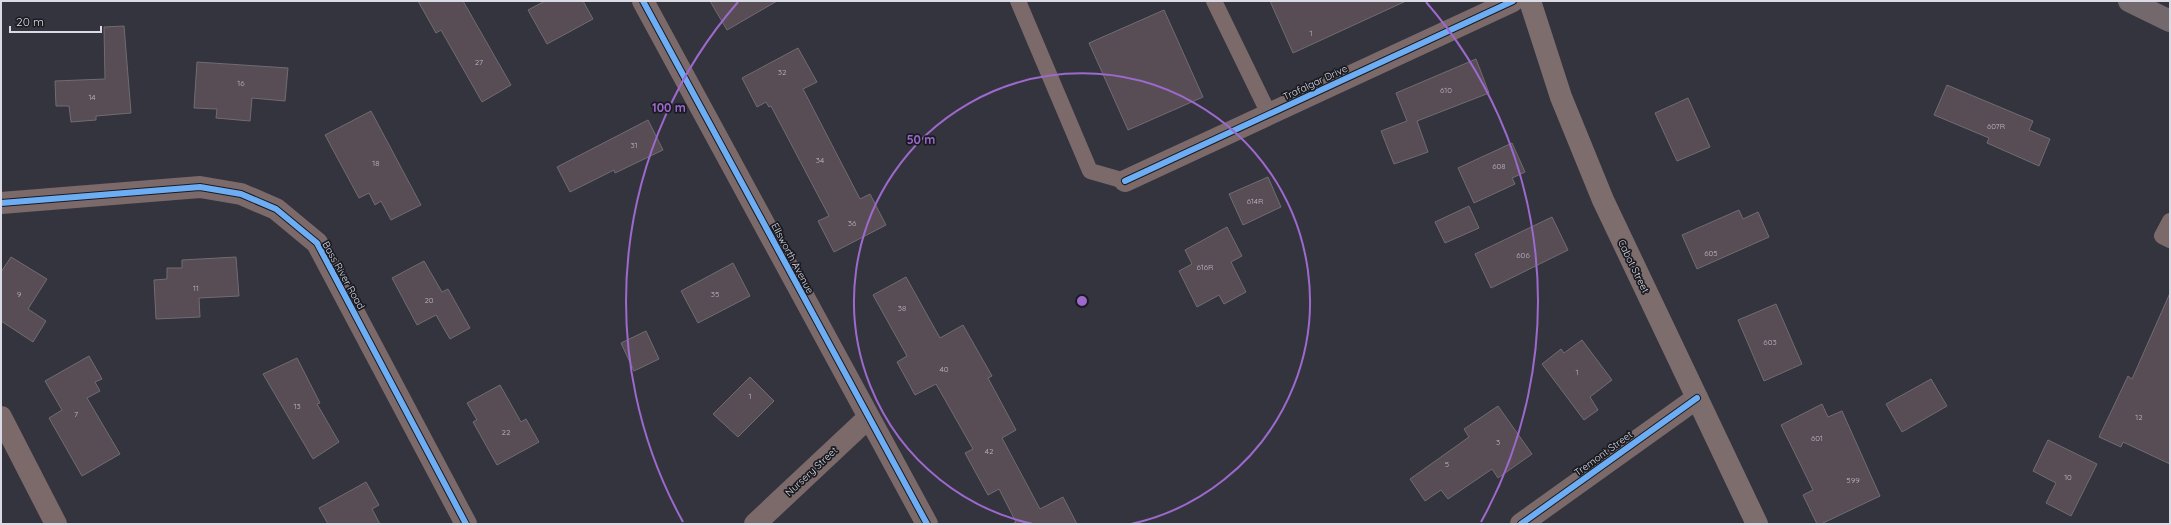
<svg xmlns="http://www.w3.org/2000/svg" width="2171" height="525" font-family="Quicksand,sans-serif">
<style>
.building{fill:#584c55;stroke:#706c72}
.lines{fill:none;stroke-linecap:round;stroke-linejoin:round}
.lane{stroke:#7b6a69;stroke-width:16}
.street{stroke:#7b6a69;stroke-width:22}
.secondary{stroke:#7d6d6d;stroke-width:22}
.highway{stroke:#73696c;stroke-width:22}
.cycleway-casing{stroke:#1a1a21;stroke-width:8}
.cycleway{stroke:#6dadf4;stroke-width:6}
.ring{fill:none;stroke:#9d69cd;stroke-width:2}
.labels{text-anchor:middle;stroke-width:3.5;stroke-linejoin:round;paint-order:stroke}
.number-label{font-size:8px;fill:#bab7c2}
.street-label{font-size:10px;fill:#dbdbe6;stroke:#1a1a21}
.centre{fill:#9d69cd;stroke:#1a1a21;stroke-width:2}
.ring-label{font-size:12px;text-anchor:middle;font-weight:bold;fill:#9d69cd;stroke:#1a1a21;stroke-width:3.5;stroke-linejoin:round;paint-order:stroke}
</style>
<rect width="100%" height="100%" fill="#34343e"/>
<g class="building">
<path d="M 418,1 L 463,1 L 511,85 L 482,102 L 441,30 L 436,33 Z"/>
<path d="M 545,1 L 583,1 L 593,19 L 547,44 L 528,10 Z"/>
<path d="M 710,1 L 777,1 L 727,30 Z"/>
<path d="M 1270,1 L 1406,1 L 1293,53 Z"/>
<path d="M 1164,10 L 1203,97 L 1128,130 L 1089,43 Z"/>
<path d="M 124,26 L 131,113 L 96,116 L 96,120 L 71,122 L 69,106 L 56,106 L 55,81 L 105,79 L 104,27 Z"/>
<path d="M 798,48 L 817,82 L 803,89 L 860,199 L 870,194 L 886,225 L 834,252 L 818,221 L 829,216 L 771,106 L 769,107 L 766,102 L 757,107 L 742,78 Z"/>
<path d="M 1476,59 L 1489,93 L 1417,121 L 1428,152 L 1394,164 L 1381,131 L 1407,121 L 1396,93 Z"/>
<path d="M 197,62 L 288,68 L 285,101 L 252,98 L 250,121 L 216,118 L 217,109 L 194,108 Z"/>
<path d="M 1947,85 L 2033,121 L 2029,130 L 2050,139 L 2039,166 L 1987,143 L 1989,138 L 1934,115 Z"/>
<path d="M 1688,98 L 1710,147 L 1677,161 L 1655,113 Z"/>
<path d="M 371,111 L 421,205 L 391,220 L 381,201 L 375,205 L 369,193 L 359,198 L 325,135 Z"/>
<path d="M 648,120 L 663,150 L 615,173 L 614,170 L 570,192 L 557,167 Z"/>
<path d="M 1512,143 L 1525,172 L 1512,178 L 1515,184 L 1474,203 L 1458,168 Z"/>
<path d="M 1268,177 L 1281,207 L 1243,225 L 1229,194 Z"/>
<path d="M 1469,206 L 1479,228 L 1445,243 L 1435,222 Z"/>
<path d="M 1739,210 L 1743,219 L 1758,212 L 1769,237 L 1697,269 L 1682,235 Z"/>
<path d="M 1552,217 L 1568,250 L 1491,288 L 1475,254 Z"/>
<path d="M 1227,227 L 1242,256 L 1231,262 L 1246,292 L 1224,304 L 1219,295 L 1197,307 L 1179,271 L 1192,264 L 1185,250 Z"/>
<path d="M 11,257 L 47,279 L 28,309 L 46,321 L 33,342 L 1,321 L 1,272 Z"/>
<path d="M 236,257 L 239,296 L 199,298 L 200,317 L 156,319 L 154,280 L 167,279 L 167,268 L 182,268 L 182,260 Z"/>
<path d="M 424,261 L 442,292 L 448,289 L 470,328 L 450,339 L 436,315 L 417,325 L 392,278 Z"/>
<path d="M 733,263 L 750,296 L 698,323 L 681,291 Z"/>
<path d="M 906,277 L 940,338 L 963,325 L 992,376 L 988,378 L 1016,430 L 1002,438 L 1040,509 L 1063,497 L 1077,524 L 1012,524 L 1016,522 L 999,489 L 988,495 L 965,453 L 973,449 L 936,384 L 915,395 L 897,362 L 907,356 L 873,295 Z"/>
<path d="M 2170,293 L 2170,464 L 2123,442 L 2121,447 L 2099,437 L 2128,376 L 2132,379 Z"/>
<path d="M 1776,304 L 1802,364 L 1764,381 L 1738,320 Z"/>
<path d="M 646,331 L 659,359 L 634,371 L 621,343 Z"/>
<path d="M 1582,340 L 1612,380 L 1590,397 L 1598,410 L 1584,420 L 1542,364 L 1561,349 L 1564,353 Z"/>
<path d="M 89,356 L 102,379 L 95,382 L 100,391 L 87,398 L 120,454 L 82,476 L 49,418 L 62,410 L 45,381 Z"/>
<path d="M 297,358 L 320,403 L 317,404 L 339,442 L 313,459 L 263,374 Z"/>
<path d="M 750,377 L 774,401 L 738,437 L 713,414 Z"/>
<path d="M 1931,379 L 1947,406 L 1902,432 L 1886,404 Z"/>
<path d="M 500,385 L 521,422 L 526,419 L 539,442 L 497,465 L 473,422 L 477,420 L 467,403 Z"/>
<path d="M 1822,404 L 1828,417 L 1842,411 L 1880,496 L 1821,524 L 1817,524 L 1803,495 L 1813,490 L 1781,425 Z"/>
<path d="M 1498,406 L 1532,454 L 1498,478 L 1492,469 L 1448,499 L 1441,490 L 1425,501 L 1410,479 L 1469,437 L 1464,429 Z"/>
<path d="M 2048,440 L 2097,464 L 2071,516 L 2046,503 L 2056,483 L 2033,471 Z"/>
<path d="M 366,482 L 379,505 L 372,509 L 380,524 L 328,524 L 319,508 Z"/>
</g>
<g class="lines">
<g class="lane">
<path d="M 1018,1 L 1090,171 L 1125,181"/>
<path d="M 1214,1 L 1269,114"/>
<path d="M 2170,221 L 2162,236 L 2170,240"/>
</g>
<g class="street">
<path d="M 643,1 L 927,524"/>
<path d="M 1125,181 L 1513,1"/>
<path d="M 1,203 L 200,187 L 241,194 L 276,209 L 317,243 L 466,524"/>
<path d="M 1,417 L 56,524"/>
<path d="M 755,524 L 868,418"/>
<path d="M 1521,524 L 1697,398"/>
</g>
<path class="secondary" d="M 1530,1 L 1561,97 L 1603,200 L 1757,524"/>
<path class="highway" d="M 2129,1 L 2170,21"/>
<g class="cycleway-casing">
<g id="cycleway">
<path d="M 643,1 L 927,524"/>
<path d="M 1125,181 L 1513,1"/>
<path d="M 1,203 L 200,187 L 241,194 L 276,209 L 317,243 L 466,524"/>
<path d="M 1521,524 L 1697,398"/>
</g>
</g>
<use href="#cycleway" class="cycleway"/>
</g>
<g class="ring">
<path d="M1033 524A228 228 0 1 1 1131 524"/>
<path d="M683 522A456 456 0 0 1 738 2M1426 2A456 456 0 0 1 1481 522"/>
</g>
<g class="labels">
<g class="number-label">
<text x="1311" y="36">1</text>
<text x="479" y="65">27</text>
<text x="782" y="75">32</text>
<text x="241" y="86">16</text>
<text x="1446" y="93">610</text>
<text x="92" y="100">14</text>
<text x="1996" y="129">607R</text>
<text x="634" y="148">31</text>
<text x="820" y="163">34</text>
<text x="376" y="166">18</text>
<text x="1499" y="169">608</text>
<text x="1255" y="204">614R</text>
<text x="852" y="226">36</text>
<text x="1711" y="256">605</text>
<text x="1523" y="258">606</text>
<text x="1205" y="270">616R</text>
<text x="196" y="291">11</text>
<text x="19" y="297">9</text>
<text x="715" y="297">35</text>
<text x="429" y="303">20</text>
<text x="902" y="311">38</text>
<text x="1770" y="345">603</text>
<text x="944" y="372">40</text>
<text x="1577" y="375">1</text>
<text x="750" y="399">1</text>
<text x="297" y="409">13</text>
<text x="76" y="417">7</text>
<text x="2139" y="420">12</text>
<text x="506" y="435">22</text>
<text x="1817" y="441">601</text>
<text x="1498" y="445">3</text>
<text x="989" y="454">42</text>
<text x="1447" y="467">5</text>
<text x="2068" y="480">10</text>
<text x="1853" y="483">599</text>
</g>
<g class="street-label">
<text transform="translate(1315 82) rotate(-25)" y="4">Trafalgar Drive</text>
<text transform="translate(793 258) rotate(62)" y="4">Ellsworth Avenue</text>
<text transform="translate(1634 266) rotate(64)" y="4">Cabot Street</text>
<text transform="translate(344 275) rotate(61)" y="4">Bass River Road</text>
<text transform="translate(1603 453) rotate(-36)" y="4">Tremont Street</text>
<text transform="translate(811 471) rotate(-43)" y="4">Nursery Street</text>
</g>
</g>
<circle cx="1082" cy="301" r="6" class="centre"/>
<g class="ring-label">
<text x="669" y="112">100 m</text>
<text x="921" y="144">50 m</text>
</g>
<rect width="2171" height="525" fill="none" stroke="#dbdbe6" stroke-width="4"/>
<path d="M10 26v6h91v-6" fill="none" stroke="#dbdbe6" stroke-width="2"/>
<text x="16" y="26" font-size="12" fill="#dbdbe6" stroke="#1a1a21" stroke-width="3" paint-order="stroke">20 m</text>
</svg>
